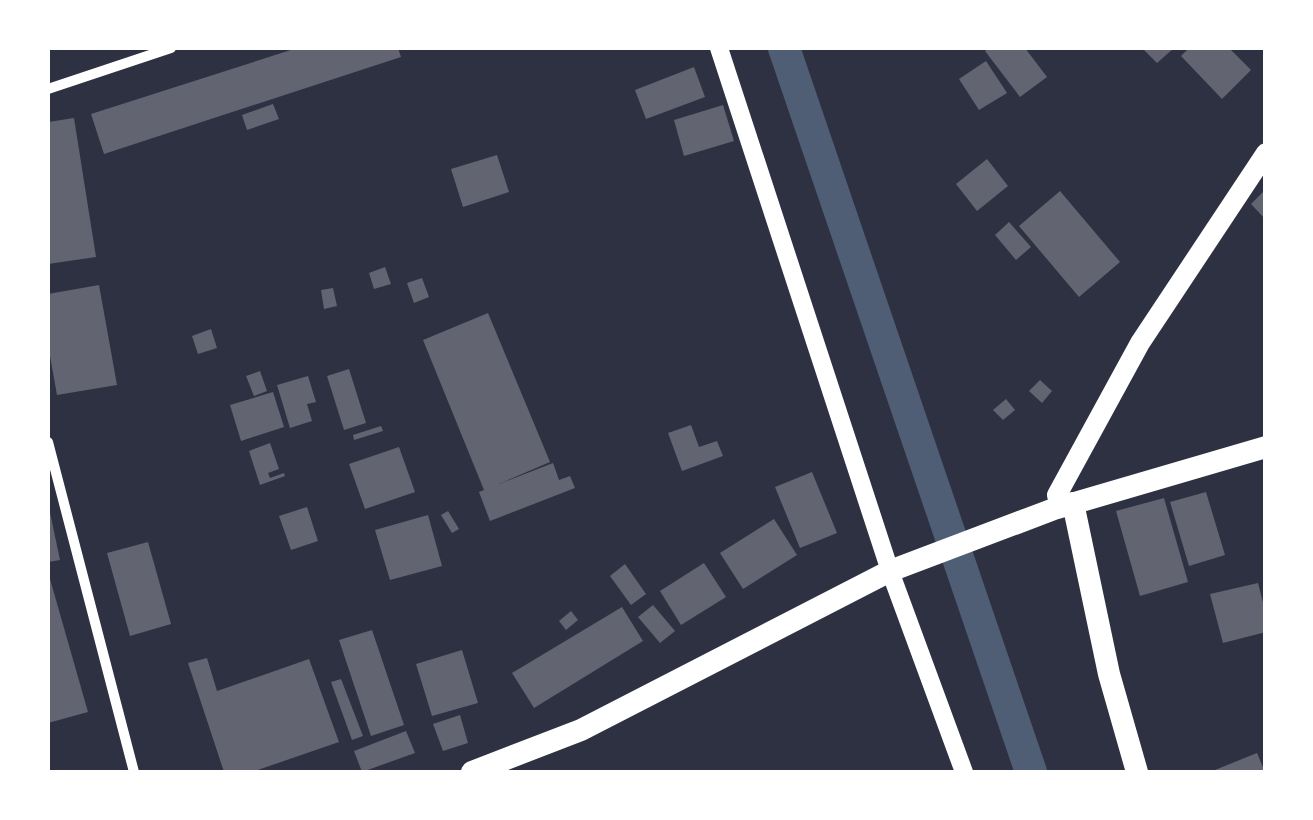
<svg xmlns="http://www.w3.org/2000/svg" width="1313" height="820" font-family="'Source Sans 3',sans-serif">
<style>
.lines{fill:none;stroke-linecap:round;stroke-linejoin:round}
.canal{stroke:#4f5d75;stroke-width:32}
.building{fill:#626471}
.minor{stroke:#fff;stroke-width:10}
.tertiary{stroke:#fff;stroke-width:18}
.secondary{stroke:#fff;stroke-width:20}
.primary{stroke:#fff;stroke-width:22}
</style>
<rect width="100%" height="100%" fill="#2d3142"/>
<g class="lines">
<path class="canal" d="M 784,48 L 1031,772"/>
</g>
<g class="building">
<path d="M 297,48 L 398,48 L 401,57 L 104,154 L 91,114 Z"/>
<path d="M 990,48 L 1025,48 L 1047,77 L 1020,97 L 985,51 Z"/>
<path d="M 1142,48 L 1174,48 L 1157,63 Z"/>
<path d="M 1189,48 L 1229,48 L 1251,70 L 1222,99 L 1181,56 Z"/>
<path d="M 986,61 L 1007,93 L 979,110 L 959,79 Z"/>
<path d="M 694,67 L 705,97 L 646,119 L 635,90 Z"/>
<path d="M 273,104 L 279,119 L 247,130 L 242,115 Z"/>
<path d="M 723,105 L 734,141 L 684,156 L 674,120 Z"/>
<path d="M 74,118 L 96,257 L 48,264 L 48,122 Z"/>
<path d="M 497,155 L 509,192 L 463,207 L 451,169 Z"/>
<path d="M 987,159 L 1008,186 L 977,211 L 956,184 Z"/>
<path d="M 1060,191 L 1120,262 L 1079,297 L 1019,226 Z"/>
<path d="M 1263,192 L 1266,195 L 1266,220 L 1251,204 Z"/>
<path d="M 1009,222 L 1031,247 L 1016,260 L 995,235 Z"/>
<path d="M 385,267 L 391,284 L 374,289 L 369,273 Z"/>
<path d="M 422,278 L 429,297 L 414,303 L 407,283 Z"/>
<path d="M 99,285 L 117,385 L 57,395 L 48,345 L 48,294 Z"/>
<path d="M 333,288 L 337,306 L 324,309 L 321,290 Z"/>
<path d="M 488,313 L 550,462 L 499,484 L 553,463 L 559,480 L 570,476 L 575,488 L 490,521 L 479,492 L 484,490 L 423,340 Z"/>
<path d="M 211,329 L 217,348 L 198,354 L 192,336 Z"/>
<path d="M 349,369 L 366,423 L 344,430 L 327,376 Z"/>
<path d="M 260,371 L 267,391 L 254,396 L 246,376 Z"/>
<path d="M 308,376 L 316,402 L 307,404 L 312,421 L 290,428 L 277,385 Z"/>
<path d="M 1040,380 L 1052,391 L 1042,403 L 1029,391 Z"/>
<path d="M 273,392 L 284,427 L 241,441 L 230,405 Z"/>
<path d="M 1006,399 L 1015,410 L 1003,420 L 993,410 Z"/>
<path d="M 691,425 L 699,447 L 717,441 L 723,456 L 682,471 L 668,433 Z"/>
<path d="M 381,426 L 383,431 L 354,440 L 353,435 Z"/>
<path d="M 270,443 L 279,469 L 268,473 L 270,478 L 284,473 L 285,476 L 260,485 L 249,451 Z"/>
<path d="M 399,447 L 415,492 L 365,509 L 349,464 Z"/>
<path d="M 812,472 L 837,533 L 800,548 L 775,487 Z"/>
<path d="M 1206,492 L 1225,555 L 1189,566 L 1170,502 Z"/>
<path d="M 1164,498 L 1188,582 L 1140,596 L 1116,511 Z"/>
<path d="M 48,503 L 60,560 L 48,562 Z"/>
<path d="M 307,507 L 318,541 L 291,550 L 279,516 Z"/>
<path d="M 448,511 L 459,529 L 452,533 L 441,515 Z"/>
<path d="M 428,515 L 442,566 L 390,580 L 375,530 Z"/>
<path d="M 774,519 L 797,555 L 743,589 L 720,553 Z"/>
<path d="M 148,542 L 171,624 L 130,636 L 107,553 Z"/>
<path d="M 704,563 L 726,597 L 681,625 L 660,591 Z"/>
<path d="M 625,564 L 646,594 L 631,605 L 610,576 Z"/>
<path d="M 48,572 L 88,712 L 48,723 Z"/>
<path d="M 1258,583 L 1266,614 L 1266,632 L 1223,643 L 1210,594 Z"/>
<path d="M 653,605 L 675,631 L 660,643 L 638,617 Z"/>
<path d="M 622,607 L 643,641 L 534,708 L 512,673 Z"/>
<path d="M 571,611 L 578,620 L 566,630 L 559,621 Z"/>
<path d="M 372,630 L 404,725 L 371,736 L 339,640 Z"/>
<path d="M 462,650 L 478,703 L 432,716 L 416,664 Z"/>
<path d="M 207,658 L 217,691 L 309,659 L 339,742 L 252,772 L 224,772 L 188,663 Z"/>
<path d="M 341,679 L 363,736 L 352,740 L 331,682 Z"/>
<path d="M 460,715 L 468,743 L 443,751 L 433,724 Z"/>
<path d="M 406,731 L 415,753 L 362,772 L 354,751 Z"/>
<path d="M 1257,753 L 1265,772 L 1210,772 Z"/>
</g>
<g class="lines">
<g class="minor">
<path d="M 48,89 L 171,48"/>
<path d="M 48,442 L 134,772"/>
</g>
<path class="tertiary" d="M 719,48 L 890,571 L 964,772"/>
<path class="secondary" d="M 1060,507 L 1057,495 L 1140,343 L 1266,153"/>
<g class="primary">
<path d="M 1073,503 L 1109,674 L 1137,772"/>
<path d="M 472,772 L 581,730 L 890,571 L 1054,509 L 1266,447"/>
</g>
</g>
<rect width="1313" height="820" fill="none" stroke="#ffffff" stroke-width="100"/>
</svg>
